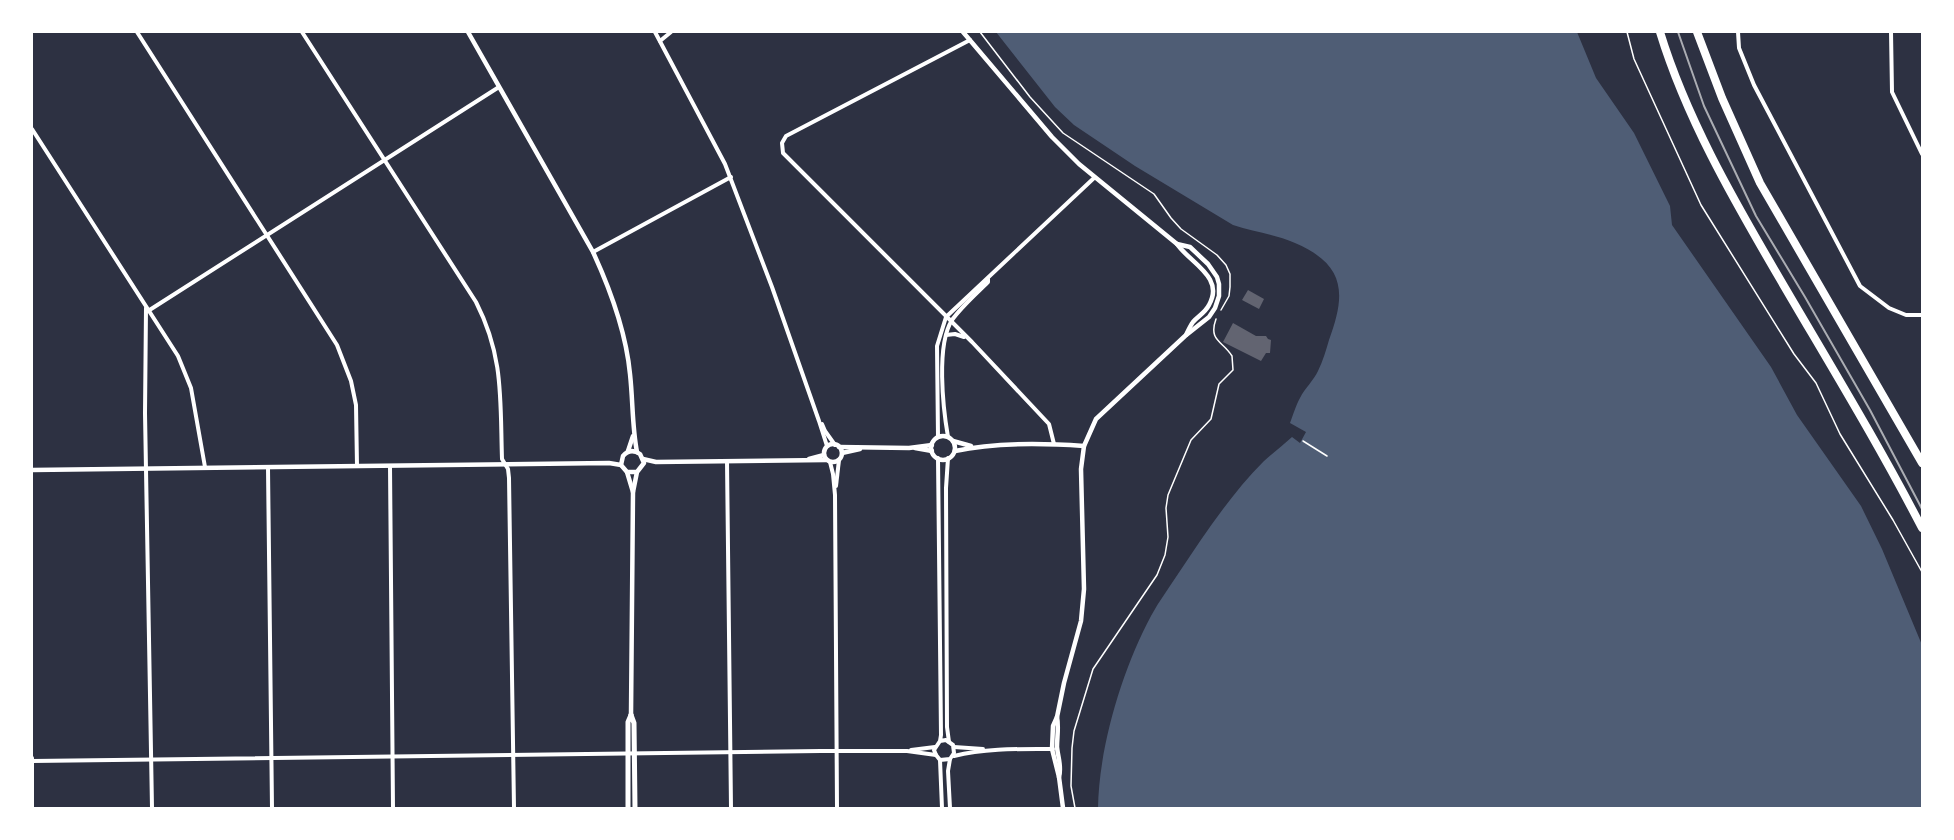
<svg xmlns="http://www.w3.org/2000/svg" width="1954" height="840" font-family="'Work Sans',sans-serif">
<style>
.water{fill:#4f5d75}
.building{fill:#626471}
.lines{fill:none;stroke-linecap:round;stroke-linejoin:round}
.path{stroke:#fff;stroke-width:1.5}
.minor{stroke:#fff;stroke-width:4}
.tertiary{stroke:#fff;stroke-width:4.5}
.secondary{stroke:#fff;stroke-width:5}
.motorway{stroke:#fff;stroke-width:8}
.rail{stroke:#abadb3;stroke-width:2}
</style>
<rect width="100%" height="100%" fill="#2d3142"/>
<path class="water" d="M 996,32 L 1577,32 L 1596,78 L 1634,133 L 1670,206 L 1672,225 L 1771,367 L 1797,415 L 1861,506 L 1882,549 L 1922,645 L 1922,808 L 1098,808 C 1099,747 1122,670 1151,616 C 1159,601 1169,588 1178,574 C 1204,535 1231,494 1264,461 C 1273,453 1283,445 1292,437 L 1300,443 L 1306,432 L 1290,423 C 1293,415 1296,405 1300,398 C 1305,388 1314,380 1318,371 C 1323,361 1326,350 1329,340 C 1346,294 1346,265 1295,243 C 1275,234 1254,232 1233,225 L 1135,166 L 1074,125 L 1055,107 Z"/>
<g class="building">
<path d="M 1248,290 L 1264,299 L 1259,309 L 1242,300 Z"/>
<path d="M 1233,323 L 1256,336 L 1266,336 L 1268,339 L 1271,340 L 1270,353 L 1266,353 L 1261,361 L 1223,342 Z"/>
</g>
<g class="lines">
<g class="path">
<path d="M 980,32 L 1030,97 L 1063,133 L 1154,194 L 1171,218 L 1181,229 L 1217,255 L 1226,265 L 1230,274 L 1230,287 L 1229,296 L 1221,310"/>
<path d="M 1627,32 L 1634,59 L 1701,205 L 1794,354 L 1816,383 L 1840,434 L 1893,520 L 1922,572"/>
<path d="M 1303,441 L 1327,456"/>
<path d="M 1075,808 L 1071,786 L 1072,748 L 1074,731 L 1093,669 L 1157,575 L 1165,555 L 1168,537 L 1166,508 L 1168,495 L 1191,440 L 1211,419 L 1219,384 L 1233,370 L 1232,356 C 1223,341 1208,341 1216,319"/>
</g>
<g class="minor">
<path d="M 137,32 L 337,345 L 351,381 L 356,405 L 357,466"/>
<path d="M 302,32 L 476,302 C 504,357 500,399 502,459 L 508,469 L 509,478 L 514,808"/>
<path d="M 655,32 L 725,164 L 772,287 L 819,421 L 827,446"/>
<path d="M 1738,32 L 1739,48 L 1754,85 L 1860,286 L 1889,308 L 1906,315 L 1922,315"/>
<path d="M 1891,32 L 1892,92 L 1922,154"/>
<path d="M 970,40 L 786,136 L 782,143 L 783,153 L 972,342 L 1049,424 L 1054,444"/>
<path d="M 660,41 L 671,32"/>
<path d="M 32,129 L 178,356 L 191,388 L 205,467"/>
<path d="M 593,252 L 731,177"/>
<path d="M 146,308 L 145,413 L 152,808"/>
<path d="M 148,311 L 499,87"/>
<path d="M 946,335 L 955,334 L 964,337"/>
<path d="M 822,424 L 825,431 L 835,445"/>
<path d="M 938,437 L 937,346 L 946,317 L 1094,178"/>
<path d="M 948,437 C 943,408 936,345 952,320 C 962,306 976,294 988,282 L 988,279"/>
<path d="M 938,458 L 941,735 L 940,741 L 934,750 L 936,755 L 940,760 L 950,759 L 954,753 L 953,745 L 946,740 L 940,741"/>
<path d="M 948,458 L 946,488 L 947,727 L 949,742"/>
<path d="M 727,461 L 731,808"/>
<path d="M 830,462 L 833,474 L 835,495 L 837,808"/>
<path d="M 390,466 L 393,808"/>
<path d="M 268,468 L 272,808"/>
<path d="M 836,486 L 839,460"/>
<path d="M 954,747 L 983,749"/>
<path d="M 911,750 L 935,747"/>
<path d="M 954,756 C 986,748 1020,749 1053,749"/>
<path d="M 32,758 L 32,808"/>
<path d="M 940,760 L 942,808"/>
<path d="M 32,761 L 821,751 L 907,751 L 936,755"/>
<path d="M 950,808 L 948,771 L 950,759"/>
</g>
<g class="tertiary">
<path d="M 468,32 L 593,252 C 611,291 626,332 630,374 C 633,401 632,426 637,452"/>
<path d="M 963,32 L 1052,137 L 1079,164 L 1177,244 C 1190,263 1225,277 1209,305 C 1205,313 1198,316 1193,322 C 1190,326 1188,331 1186,335"/>
<circle cx="943" cy="448" r="12"/>
<path d="M 953,441 L 971,446"/>
<circle cx="833" cy="453" r="9"/>
<path d="M 839,447 L 909,448 L 932,445"/>
<path d="M 915,448 L 932,451"/>
<path d="M 628,451 L 633,436"/>
<path d="M 955,451 C 996,442 1042,443 1084,446"/>
<path d="M 842,453 L 860,449"/>
<path d="M 643,459 L 656,462 L 826,460"/>
<path d="M 809,459 L 824,455"/>
<path d="M 32,470 L 609,463 L 621,465"/>
<path d="M 627,472 L 633,492"/>
<path d="M 631,715 L 633,492 L 637,472 L 644,463 L 640,454 C 634,450 628,450 623,456 L 621,465 L 627,472 L 637,472"/>
<path d="M 1057,717 C 1059,727 1057,737 1057,747 C 1058,758 1062,766 1059,777"/>
<path d="M 1063,808 L 1059,777 L 1052,749 L 1053,726 L 1057,717 L 1064,683 L 1081,621 L 1084,589 L 1081,469 L 1084,446 L 1096,419 L 1185,336 L 1209,317 L 1215,308 L 1219,296 L 1219,284 L 1217,277 L 1208,264 L 1190,247 L 1177,244"/>
</g>
<g class="secondary">
<path d="M 631,715 L 634,723 L 635,808"/>
<path d="M 628,808 L 628,722 L 631,715"/>
</g>
<g class="motorway">
<path d="M 1660,32 C 1686,117 1732,197 1777,274 C 1826,358 1877,441 1922,528"/>
<path d="M 1697,32 L 1722,98 L 1760,183 L 1922,463"/>
</g>
<path class="rail" d="M 1678,32 L 1704,106 L 1756,216 L 1805,297 L 1870,410 L 1922,509"/>
</g>
<rect width="1954" height="840" fill="none" stroke="#ffffff" stroke-width="66"/>
</svg>
